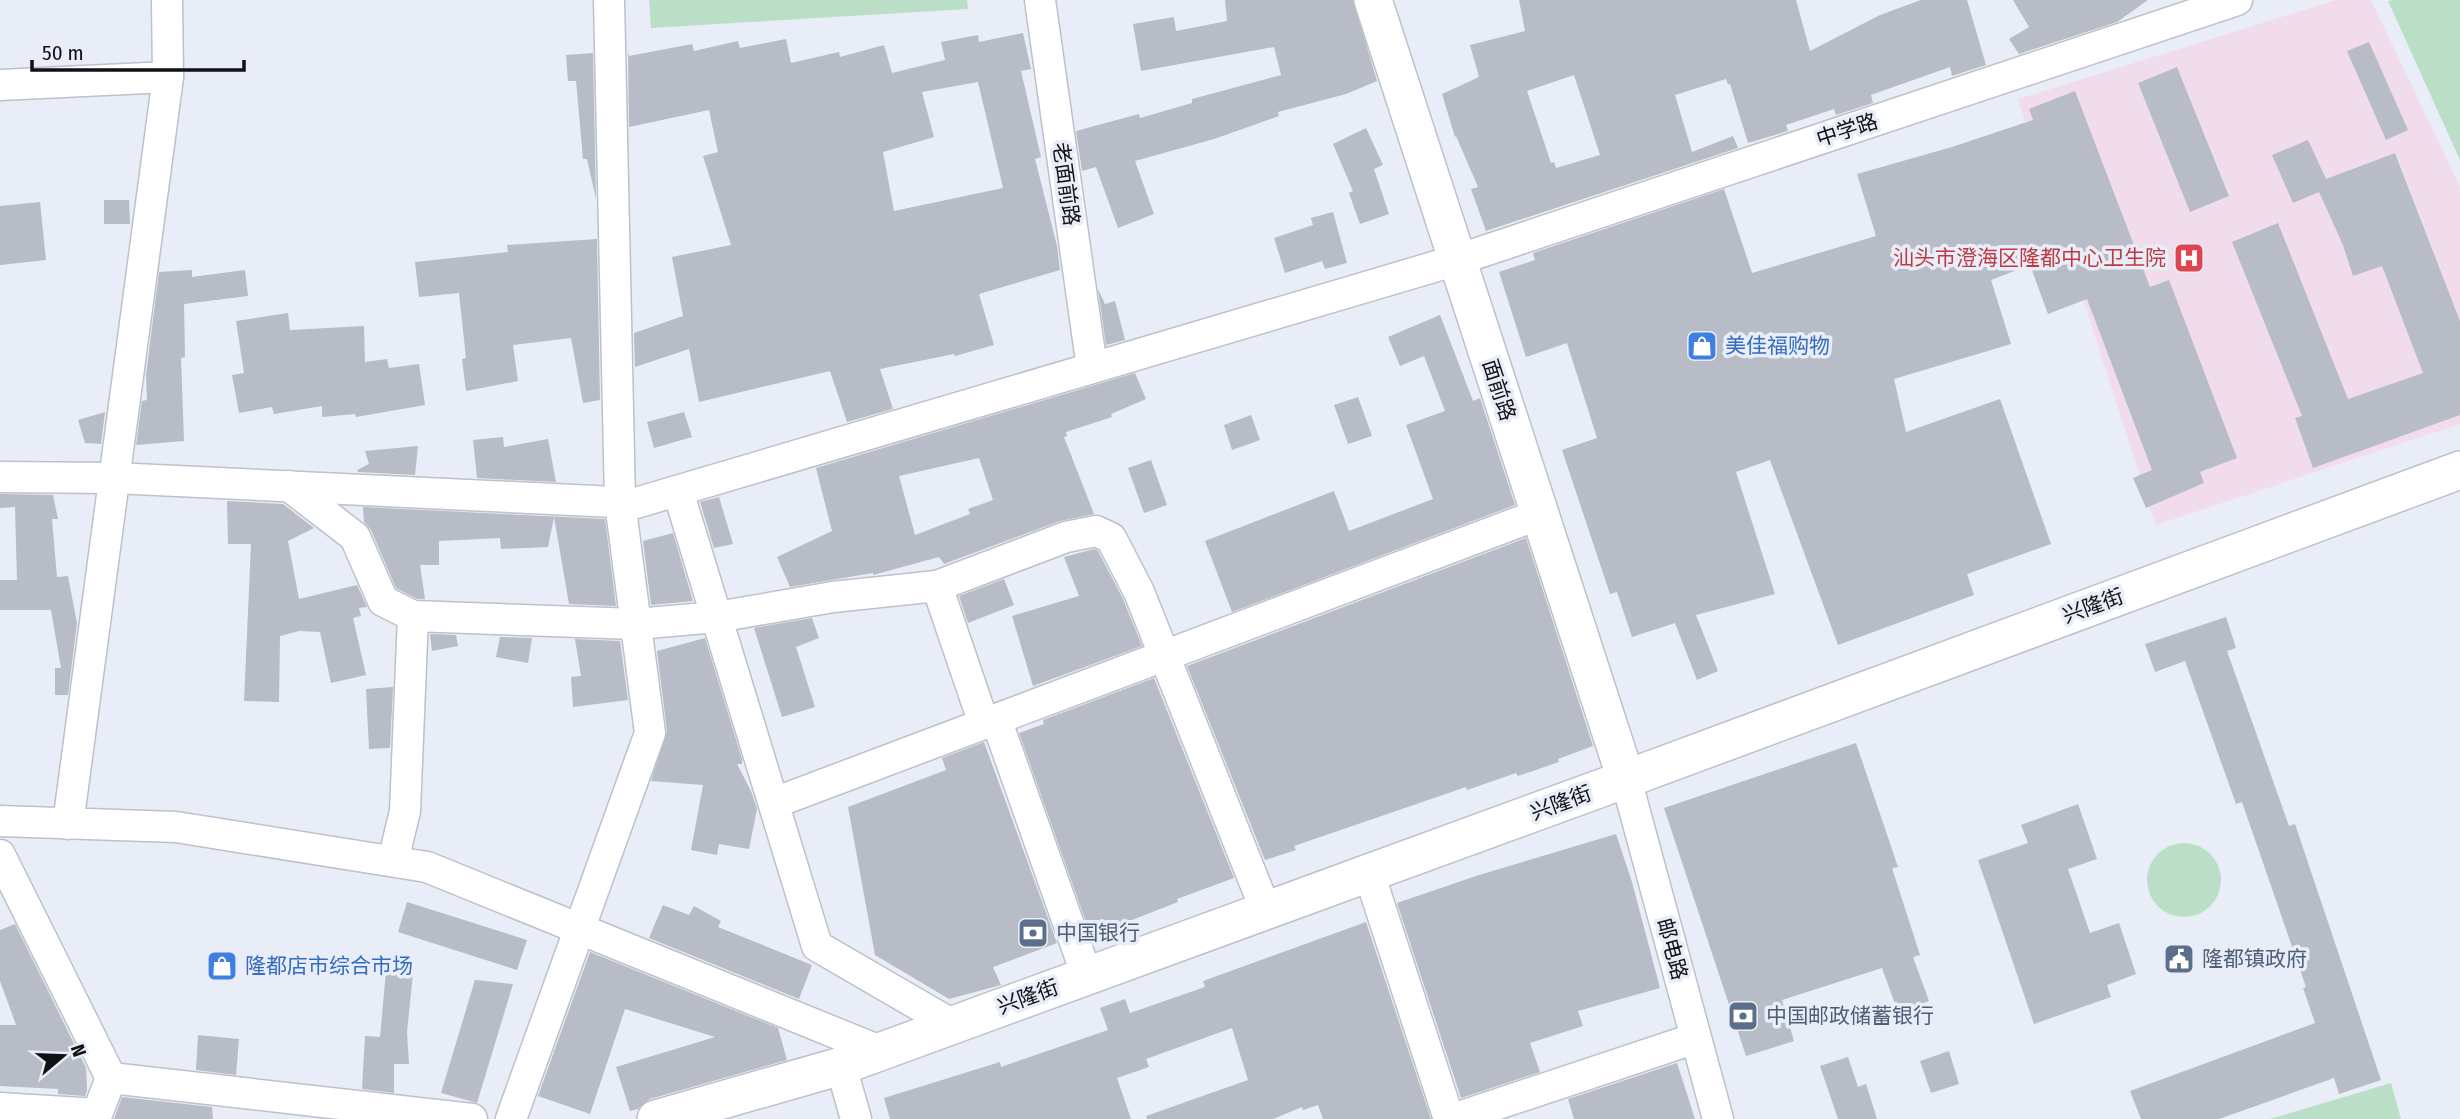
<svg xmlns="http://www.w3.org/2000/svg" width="2460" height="1119" font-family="'Fira Sans Condensed','Noto Sans SC',sans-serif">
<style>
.medical{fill:#f1dceb;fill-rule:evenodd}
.green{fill:#bbdfc6}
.building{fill:#b7bcc6;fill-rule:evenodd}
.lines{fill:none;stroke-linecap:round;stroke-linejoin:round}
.minor-casing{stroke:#bcc1cb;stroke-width:33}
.tertiary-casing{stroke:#bcc1cb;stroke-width:40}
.minor{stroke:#fff;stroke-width:30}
.tertiary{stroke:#fff;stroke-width:37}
.labels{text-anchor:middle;stroke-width:7;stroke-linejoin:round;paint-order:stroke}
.street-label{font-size:21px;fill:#101115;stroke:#e8edf8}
.health-label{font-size:21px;fill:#be3a42;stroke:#e8edf8;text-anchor:end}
.shop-label{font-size:21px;fill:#366cbe;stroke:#e8edf8;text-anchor:start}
.service-label{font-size:21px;fill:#4e5e75;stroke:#e8edf8;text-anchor:start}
</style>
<rect width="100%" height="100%" fill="#e8edf8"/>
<path class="medical" d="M 2336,0 L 2371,0 L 2460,187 L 2460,321 L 2396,153 L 2346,171 L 2460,360 L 2295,418 L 2313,467 L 2460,415 L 2460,424 L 2156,525 L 2018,99 ZM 2177,67 L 2229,195 L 2191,212 L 2138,83 ZM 2075,91 L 2099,292 L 2029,110 ZM 2168,280 L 2236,458 L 2204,471 L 2136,292 Z"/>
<g class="green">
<path d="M 649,0 L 967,0 L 968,9 L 651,28 Z"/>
<path d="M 2394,0 L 2460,0 L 2460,160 L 2388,1 Z"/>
<circle cx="2184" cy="880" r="37"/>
<path d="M 2391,1083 L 2401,1119 L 2270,1119 Z"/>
</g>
<g class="building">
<path d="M 1225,0 L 1353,0 L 1377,81 L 1346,94 L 1278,112 L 1279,116 L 1214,139 L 1135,161 L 1154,214 L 1118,228 L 1096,167 L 1082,171 L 1076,131 L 1139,114 L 1140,118 L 1192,103 L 1192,99 L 1281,75 L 1274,47 L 1141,71 L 1133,24 L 1174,17 L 1176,31 L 1227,21 Z"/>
<path d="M 1519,0 L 1796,0 L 1810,51 L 1880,15 L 1921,0 L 1967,0 L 1986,65 L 1952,76 L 1950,67 L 1871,95 L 1873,103 L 1836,115 L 1834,109 L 1786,125 L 1788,131 L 1748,143 L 1730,84 L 1728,84 L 1726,79 L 1675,95 L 1692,152 L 1733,136 L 1738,148 L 1486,231 L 1471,189 L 1478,187 L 1456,136 L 1455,137 L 1442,94 L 1479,77 L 1470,45 L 1525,31 ZM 1574,75 L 1600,155 L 1556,168 L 1554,162 L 1551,163 L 1527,91 Z"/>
<path d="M 2013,0 L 2148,0 L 2117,22 L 2019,54 L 2009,39 L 2029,27 Z"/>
<path d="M 1023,33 L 1031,69 L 1021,71 L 1041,157 L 1035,159 L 1057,246 L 1060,270 L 979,294 L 994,345 L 955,356 L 954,354 L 880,369 L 893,409 L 847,422 L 830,371 L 699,402 L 689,349 L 635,367 L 634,333 L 683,316 L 672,257 L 731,245 L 703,156 L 718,152 L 709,110 L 629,127 L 628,50 L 629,56 L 692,44 L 694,51 L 738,41 L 740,48 L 786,39 L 791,63 L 839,52 L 840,57 L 884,45 L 892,73 L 945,60 L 941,42 L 978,35 L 979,42 ZM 978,82 L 1003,188 L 894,211 L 883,152 L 934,137 L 922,92 Z"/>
<path d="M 2369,42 L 2408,130 L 2386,140 L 2347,51 Z"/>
<path d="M 593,53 L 596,199 L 587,159 L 583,159 L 576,81 L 568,81 L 566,55 Z"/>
<path d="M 2177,67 L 2229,196 L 2190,212 L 2138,83 Z"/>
<path d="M 2075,91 L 2150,287 L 2169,280 L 2237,458 L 2200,472 L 2204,483 L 2146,508 L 2133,478 L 2152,470 L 2087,299 L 2048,314 L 2030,265 L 1991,280 L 2011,344 L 1894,379 L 1906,432 L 2000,399 L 2051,544 L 1967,574 L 1974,595 L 1838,645 L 1770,460 L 1736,472 L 1775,594 L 1696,615 L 1718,671 L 1697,680 L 1675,623 L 1632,637 L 1617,592 L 1610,594 L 1562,450 L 1597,438 L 1567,343 L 1526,357 L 1499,272 L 1535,260 L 1533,253 L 1724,189 L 1752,273 L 1876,236 L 1857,174 L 1952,147 L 2033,120 L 2029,109 Z"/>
<path d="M 1366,128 L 1383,165 L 1374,169 L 1389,214 L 1360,224 L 1349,193 L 1353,191 L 1333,144 Z"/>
<path d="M 2308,140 L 2326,179 L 2395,153 L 2460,321 L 2460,415 L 2313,468 L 2295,418 L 2302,416 L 2232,242 L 2278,223 L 2348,399 L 2423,373 L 2382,266 L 2353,276 L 2343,245 L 2319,192 L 2293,203 L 2272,155 Z"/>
<path d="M 104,200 L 129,200 L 130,224 L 104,224 Z"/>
<path d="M 40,202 L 46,260 L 0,265 L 0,206 Z"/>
<path d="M 1333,212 L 1347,263 L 1325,269 L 1322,261 L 1285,273 L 1274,238 L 1313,225 L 1311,218 Z"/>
<path d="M 597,239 L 600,400 L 583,403 L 571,338 L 513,345 L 518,381 L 466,391 L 462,359 L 466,358 L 459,293 L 419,297 L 415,262 L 508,252 L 507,245 Z"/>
<path d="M 192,270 L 192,277 L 245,270 L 248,296 L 184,304 L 185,357 L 181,358 L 184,441 L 136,445 L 142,401 L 147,400 L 146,375 L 159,272 Z"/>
<path d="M 1098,289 L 1105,304 L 1115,301 L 1125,340 L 1106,345 Z"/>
<path d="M 288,313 L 290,330 L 364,326 L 365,362 L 387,359 L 389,368 L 419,364 L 425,405 L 356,417 L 355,414 L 322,417 L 322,406 L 274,414 L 272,407 L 239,413 L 232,375 L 244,373 L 236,321 Z"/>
<path d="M 1440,315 L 1473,401 L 1480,398 L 1515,505 L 1232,612 L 1205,541 L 1334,491 L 1349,531 L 1433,499 L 1406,425 L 1445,411 L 1424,356 L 1400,366 L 1388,337 Z"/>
<path d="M 1135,373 L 1146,399 L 1111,414 L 1112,417 L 1066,432 L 1067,436 L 1064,437 L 1094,514 L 1060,521 L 944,564 L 939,557 L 873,575 L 873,573 L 790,587 L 777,557 L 832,531 L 816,468 ZM 979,458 L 993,500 L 968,509 L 970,514 L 915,535 L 899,476 Z"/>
<path d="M 1358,397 L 1372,436 L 1348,444 L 1334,405 Z"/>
<path d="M 105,412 L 101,444 L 85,443 L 78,420 Z"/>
<path d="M 684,412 L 692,437 L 654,448 L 647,422 Z"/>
<path d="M 1251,415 L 1260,440 L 1232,450 L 1224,425 Z"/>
<path d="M 503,437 L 504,447 L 548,439 L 556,482 L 477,478 L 473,440 Z"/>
<path d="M 418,446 L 415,475 L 358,472 L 357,470 L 369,464 L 365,451 Z"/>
<path d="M 1151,460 L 1167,505 L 1144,513 L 1128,468 Z"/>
<path d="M 0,494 L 53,495 L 58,519 L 52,519 L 57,577 L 68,576 L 77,623 L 68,695 L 55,695 L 55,668 L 61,668 L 51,610 L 0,610 L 0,580 L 17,580 L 15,507 L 0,508 Z"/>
<path d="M 719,497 L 733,544 L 714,548 L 700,502 Z"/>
<path d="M 227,501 L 283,504 L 314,528 L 288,541 L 299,599 L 357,585 L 367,607 L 359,608 L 361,616 L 353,618 L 366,675 L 331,683 L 320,632 L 299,631 L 280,636 L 279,702 L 244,701 L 251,544 L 228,544 Z"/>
<path d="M 363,507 L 605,519 L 616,606 L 569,604 L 554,517 L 548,547 L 501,549 L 500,538 L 439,541 L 439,565 L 420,565 L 425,599 L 417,599 L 396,588 L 371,530 L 364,522 Z"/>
<path d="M 673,533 L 693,601 L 651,605 L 643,541 Z"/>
<path d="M 1526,538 L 1593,746 L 1558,759 L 1559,762 L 1518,776 L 1516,773 L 1467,790 L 1466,787 L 1294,846 L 1296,850 L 1265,860 L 1187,666 Z"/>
<path d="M 1094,549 L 1098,551 L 1123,599 L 1142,646 L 1033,686 L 1012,616 L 1079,596 L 1064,557 Z"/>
<path d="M 1004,579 L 1014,605 L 968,623 L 959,596 Z"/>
<path d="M 2226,617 L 2236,648 L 2227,651 L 2289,826 L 2295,824 L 2381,1080 L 2339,1094 L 2334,1078 L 2219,1119 L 2141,1119 L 2130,1091 L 2315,1023 L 2303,988 L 2306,987 L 2242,802 L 2236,804 L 2185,661 L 2155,672 L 2145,644 Z"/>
<path d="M 812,618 L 819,638 L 796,647 L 815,707 L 782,717 L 754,628 Z"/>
<path d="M 430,634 L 456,635 L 458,646 L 432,651 Z"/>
<path d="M 500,637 L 532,638 L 528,663 L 496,657 Z"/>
<path d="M 705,638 L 742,759 L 742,764 L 737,764 L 751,791 L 757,809 L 749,849 L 719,844 L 717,855 L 691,850 L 703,785 L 651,781 L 667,731 L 657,651 Z"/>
<path d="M 575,639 L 620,641 L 628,700 L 573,707 L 571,677 L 581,676 Z"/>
<path d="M 1154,678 L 1234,878 L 1177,899 L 1178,902 L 1091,936 L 1019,733 L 1044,724 L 1043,720 Z"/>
<path d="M 393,687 L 390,748 L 369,749 L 366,689 Z"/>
<path d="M 984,742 L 1057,943 L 993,967 L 1001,985 L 949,999 L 875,955 L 848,807 L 946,770 L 942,758 Z"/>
<path d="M 1856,743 L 1898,867 L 1892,868 L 1920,955 L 1913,957 L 1929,1001 L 1898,1012 L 1882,968 L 1782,1000 L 1794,1041 L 1746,1056 L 1664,808 Z"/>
<path d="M 2078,804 L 2097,859 L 2068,869 L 2090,933 L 2119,923 L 2136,974 L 2107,985 L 2111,997 L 2034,1024 L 1978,860 L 2028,843 L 2021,825 Z"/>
<path d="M 1616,834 L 1632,882 L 1660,988 L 1578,1011 L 1583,1026 L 1530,1043 L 1540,1072 L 1461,1098 L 1397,903 L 1476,876 Z"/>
<path d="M 407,902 L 527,940 L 517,970 L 398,932 Z"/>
<path d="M 663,905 L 689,915 L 694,906 L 721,921 L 718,927 L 812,965 L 799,999 L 649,938 Z"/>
<path d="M 1366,922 L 1431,1119 L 1323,1119 L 1318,1105 L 1303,1110 L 1302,1107 L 1273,1119 L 1147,1119 L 1146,1116 L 1248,1080 L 1232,1028 L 1146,1059 L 1149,1067 L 1117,1078 L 1131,1119 L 890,1119 L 884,1098 L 1000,1062 L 1001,1067 L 1108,1030 L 1100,1008 L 1125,999 L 1130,1013 L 1205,987 L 1203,981 Z"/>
<path d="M 15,924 L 86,1068 L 87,1090 L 85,1096 L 58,1094 L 58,1089 L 0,1086 L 0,1025 L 16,1025 L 0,981 L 0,930 Z"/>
<path d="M 590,952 L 778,1028 L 787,1060 L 650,1099 L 638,1109 L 630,1111 L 616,1067 L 715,1037 L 625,1009 L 590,1114 L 538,1096 Z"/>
<path d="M 386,971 L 413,974 L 407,1032 L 409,1064 L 394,1064 L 394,1093 L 362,1089 L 365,1036 L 380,1037 Z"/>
<path d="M 475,980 L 513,984 L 477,1103 L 441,1093 Z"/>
<path d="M 198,1035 L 239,1039 L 236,1075 L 196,1070 Z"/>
<path d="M 1949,1051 L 1959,1084 L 1931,1093 L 1920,1061 Z"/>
<path d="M 1848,1057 L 1858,1087 L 1866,1084 L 1877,1119 L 1838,1119 L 1820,1066 Z"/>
<path d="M 1677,1063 L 1695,1119 L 1574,1119 L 1568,1099 Z"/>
<path d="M 122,1097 L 212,1107 L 213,1119 L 114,1119 Z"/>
</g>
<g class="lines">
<g class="minor-casing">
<g id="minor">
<path d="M 1040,0 L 1092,368"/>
<path d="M 0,85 L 168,77"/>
<path d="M 0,477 L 114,478 L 636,503 L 1457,260 L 2237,0"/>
<path d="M 289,486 L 355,537 L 383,601 L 413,616 L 636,624 L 717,617 L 833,597 L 937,586 L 1066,537 L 1096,531 L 1111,538 L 1139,592 L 1266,911"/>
<path d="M 678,491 L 817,946 L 953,1025"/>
<path d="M 937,586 L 984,724"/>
<path d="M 996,719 L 1087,976"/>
<path d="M 1626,779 L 1718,1119"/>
<path d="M 774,803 L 1540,514"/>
<path d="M 0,821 L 176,827 L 427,867 L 880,1051"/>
<path d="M 68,824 L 168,77 L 167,0"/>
<path d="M 0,855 L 111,1078 L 472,1119"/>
<path d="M 393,861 L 405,811 L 413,616"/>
<path d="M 1369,873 L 1449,1119"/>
<path d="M 841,1066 L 856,1119"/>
<path d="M 0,1108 L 97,1114 L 111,1078"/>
<path d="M 511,1119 L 650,733 L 620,502 L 609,0"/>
<path d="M 1453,1119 L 1696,1038"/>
</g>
</g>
<g class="tertiary-casing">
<g id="tertiary">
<path d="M 1373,0 L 1626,779"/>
<path d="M 656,1119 L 841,1066 L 1626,779 L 2460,470"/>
</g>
</g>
<use href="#minor" class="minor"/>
<use href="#tertiary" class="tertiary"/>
</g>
<defs>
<g id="hospital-square" transform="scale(1.575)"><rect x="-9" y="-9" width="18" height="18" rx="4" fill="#e0444e" stroke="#e8edf8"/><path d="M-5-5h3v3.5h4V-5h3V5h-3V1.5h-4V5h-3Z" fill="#fff"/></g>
<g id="shop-square" transform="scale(1.575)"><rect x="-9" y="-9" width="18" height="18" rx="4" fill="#3f7fe0" stroke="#e8edf8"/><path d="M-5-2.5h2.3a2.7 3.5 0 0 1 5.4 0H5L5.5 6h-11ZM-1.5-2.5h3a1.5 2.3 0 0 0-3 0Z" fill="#fff"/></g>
<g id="bank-square" transform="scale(1.575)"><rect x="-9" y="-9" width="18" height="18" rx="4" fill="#5c6f8a" stroke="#e8edf8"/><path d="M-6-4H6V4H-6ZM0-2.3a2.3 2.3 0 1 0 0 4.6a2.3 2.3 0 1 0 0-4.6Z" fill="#fff"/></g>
<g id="civic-square" transform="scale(1.575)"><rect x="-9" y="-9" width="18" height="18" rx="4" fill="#5c6f8a" stroke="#e8edf8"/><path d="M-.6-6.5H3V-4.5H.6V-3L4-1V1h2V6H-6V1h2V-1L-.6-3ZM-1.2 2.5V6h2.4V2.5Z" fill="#fff"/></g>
</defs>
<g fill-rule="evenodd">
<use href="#hospital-square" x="2189" y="258"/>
<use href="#shop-square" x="1702" y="346"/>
<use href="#bank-square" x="1033" y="933"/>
<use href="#civic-square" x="2179" y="959"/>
<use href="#shop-square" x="222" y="966"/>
<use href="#bank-square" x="1743" y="1016"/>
</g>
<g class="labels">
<g class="street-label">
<text transform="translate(1847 130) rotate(-18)" y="7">中学路</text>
<text transform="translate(1066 184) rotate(82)" y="7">老面前路</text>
<text transform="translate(1499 390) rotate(72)" y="7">面前路</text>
<text transform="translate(2093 606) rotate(-20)" y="7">兴隆街</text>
<text transform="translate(1561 803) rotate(-20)" y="7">兴隆街</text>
<text transform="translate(1672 949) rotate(75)" y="7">邮电路</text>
<text transform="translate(1028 997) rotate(-20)" y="7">兴隆街</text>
</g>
<g class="health-label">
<text x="2166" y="265">汕头市澄海区隆都中心卫生院</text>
</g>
<g class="shop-label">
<text x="1725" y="353">美佳福购物</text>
<text x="245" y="973">隆都店市综合市场</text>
</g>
<g class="service-label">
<text x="1056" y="940">中国银行</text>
<text x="2202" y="966">隆都镇政府</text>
<text x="1766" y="1023">中国邮政储蓄银行</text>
</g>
</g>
<g transform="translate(63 1056) rotate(71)" stroke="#e8edf8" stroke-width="5" paint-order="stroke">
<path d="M0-5L12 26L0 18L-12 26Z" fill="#101115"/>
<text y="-10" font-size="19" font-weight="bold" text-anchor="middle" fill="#101115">N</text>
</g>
<path d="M32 60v10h212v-10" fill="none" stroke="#101115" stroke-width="3.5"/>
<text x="42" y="60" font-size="21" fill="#101115" stroke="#e8edf8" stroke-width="5" paint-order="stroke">50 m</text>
</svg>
